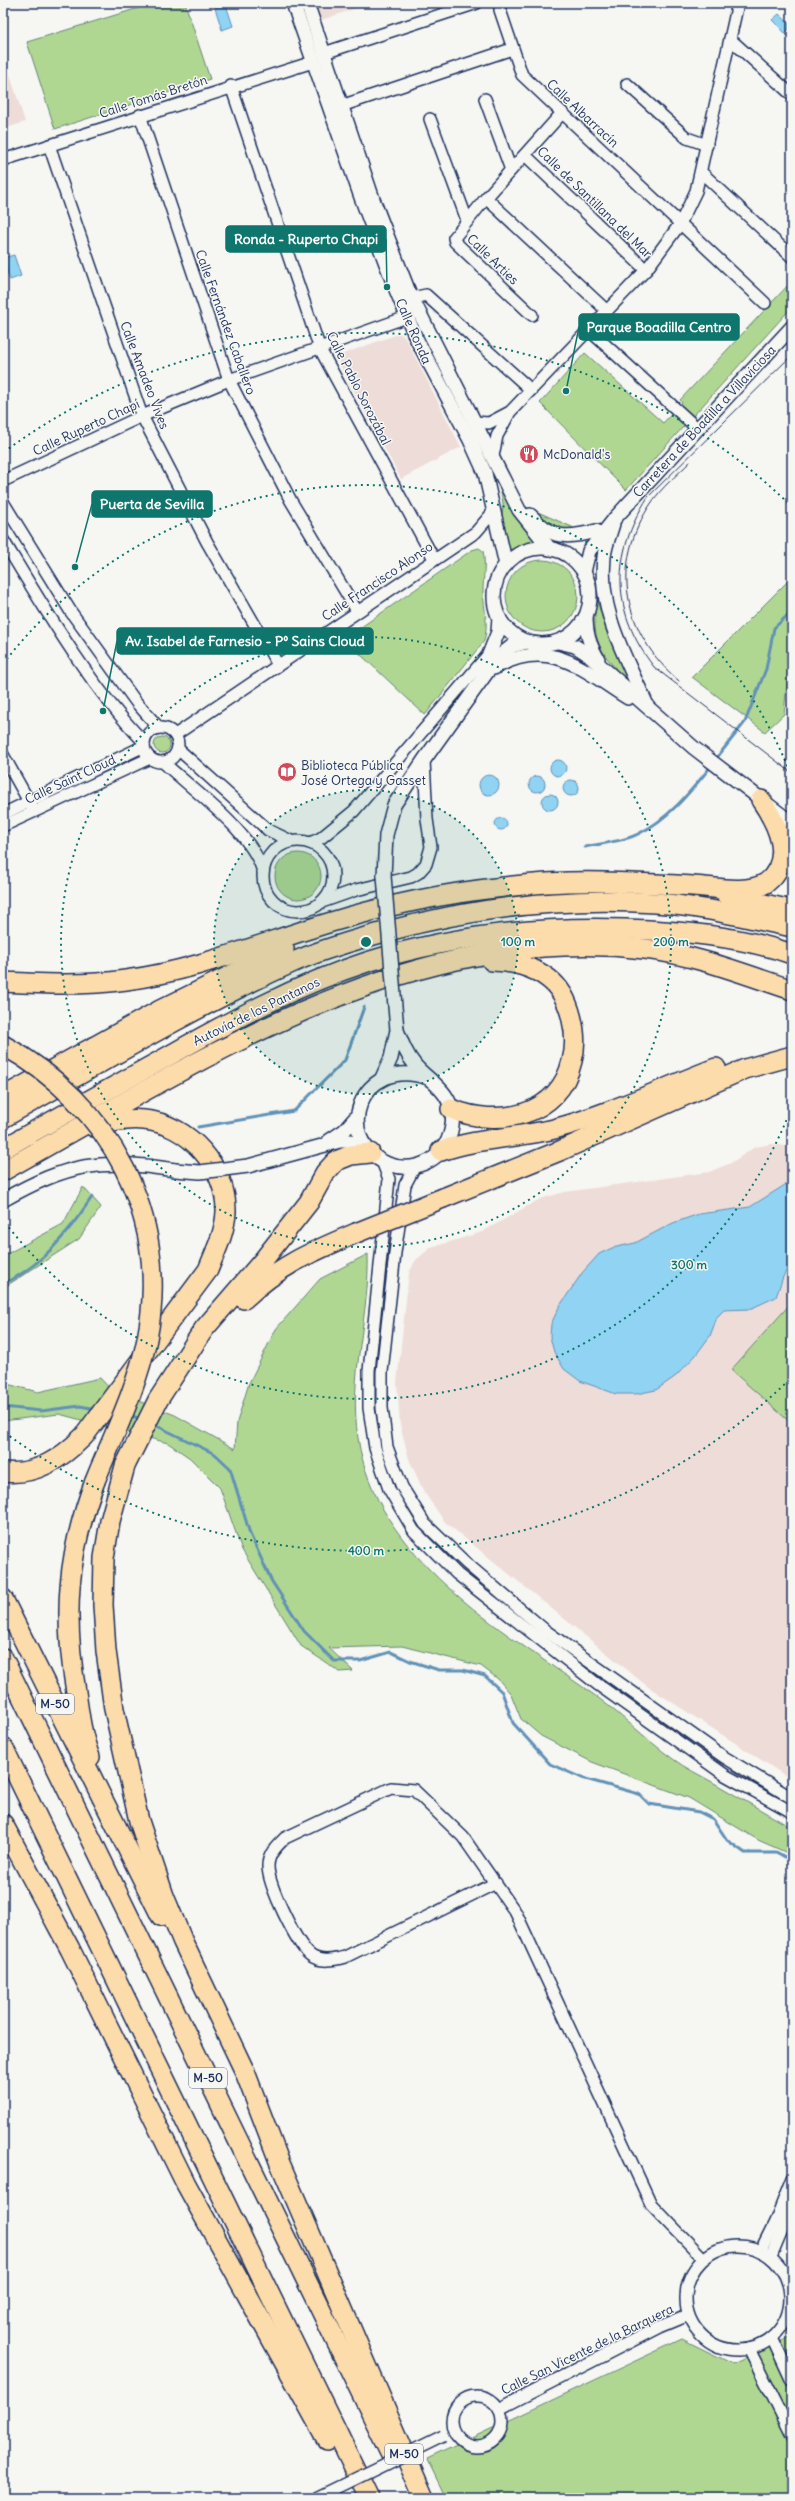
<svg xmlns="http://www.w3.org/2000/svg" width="795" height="2501" font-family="Delius,sans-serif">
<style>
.built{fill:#eedcd8}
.green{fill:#b0d792;stroke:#668378}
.water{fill:#90d3f2;stroke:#6191b7}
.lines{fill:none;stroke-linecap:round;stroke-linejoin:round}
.stream{stroke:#6191b7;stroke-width:3}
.minor-casing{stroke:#1b2f5e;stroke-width:14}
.tertiary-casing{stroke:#1b2f5e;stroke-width:16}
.motorway-casing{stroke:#1b2f5e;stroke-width:22}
.minor{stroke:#f6f6f2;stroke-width:11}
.tertiary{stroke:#f6f6f2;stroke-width:13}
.motorway{stroke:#fddcac;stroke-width:19}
.tram{stroke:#1b2f5e;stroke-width:1}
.minor-bridge-casing{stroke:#1b2f5e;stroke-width:14;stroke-linecap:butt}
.tertiary-bridge-casing{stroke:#1b2f5e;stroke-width:16;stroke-linecap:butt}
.motorway-bridge-casing{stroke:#1b2f5e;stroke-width:22;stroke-linecap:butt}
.minor-bridge{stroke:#f6f6f2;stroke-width:11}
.tertiary-bridge{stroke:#f6f6f2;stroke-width:13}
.motorway-bridge{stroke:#fddcac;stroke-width:19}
.ring{fill:none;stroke:#0f766e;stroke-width:2;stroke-dasharray:2 4}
.labels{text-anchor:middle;stroke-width:3;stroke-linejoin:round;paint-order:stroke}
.shield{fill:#f6f6f2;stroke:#5d6b8a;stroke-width:1}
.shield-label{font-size:12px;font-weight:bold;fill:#1b2f5e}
.street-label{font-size:13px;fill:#1b2f5e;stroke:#f6f6f2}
.poi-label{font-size:13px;fill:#1b2f5e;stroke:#f6f6f2;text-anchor:start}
.centre{fill:#0f766e;stroke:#f6f6f2;stroke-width:2}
.ring-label{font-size:12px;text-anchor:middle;font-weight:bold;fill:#0f766e;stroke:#f6f6f2;stroke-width:3;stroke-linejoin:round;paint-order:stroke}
.leader{fill:none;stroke:#0f766e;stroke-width:1.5}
.callout-dot{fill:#0f766e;stroke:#f6f6f2;stroke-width:1.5}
.callout{fill:#0f766e;stroke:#0f766e;stroke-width:1.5}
.callout-label{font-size:14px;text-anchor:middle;font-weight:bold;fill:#fff}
</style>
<rect width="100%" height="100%" fill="#f6f6f2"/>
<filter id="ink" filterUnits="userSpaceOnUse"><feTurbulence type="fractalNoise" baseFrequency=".025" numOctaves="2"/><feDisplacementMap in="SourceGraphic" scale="8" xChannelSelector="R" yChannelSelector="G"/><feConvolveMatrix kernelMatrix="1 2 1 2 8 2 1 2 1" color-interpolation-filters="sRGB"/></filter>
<g filter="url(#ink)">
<g class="built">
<path d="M 315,3 L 372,3 L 321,20 Z"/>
<path d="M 3,53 L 25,122 L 3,129 Z"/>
<path d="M 398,334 L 401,334 L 406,339 L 461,447 L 401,479 L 338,361 L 343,354 Z"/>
<path d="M 771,1144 L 792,1147 L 792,1780 L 647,1686 L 445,1522 L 424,1492 L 409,1459 L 400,1424 L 397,1383 L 409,1273 L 415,1261 L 430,1248 L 482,1232 L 540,1199 L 565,1192 L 709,1172 L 731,1163 L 755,1147 Z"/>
</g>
<g class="green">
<path d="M 155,3 L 185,3 L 210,79 L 55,129 L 27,42 Z"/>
<path d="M 792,281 L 792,307 L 626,490 L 540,403 L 585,353 L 663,423 L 682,403 L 680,400 Z"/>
<path d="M 500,487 L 513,512 L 540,542 L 524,545 L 510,553 L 502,519 L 503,503 Z"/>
<path d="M 531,509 L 572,527 L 577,531 L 556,530 Z"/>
<path d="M 479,548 L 483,551 C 486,564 483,578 483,592 C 484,609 489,624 484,641 L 425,715 L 344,639 L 472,550 Z"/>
<circle cx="542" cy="596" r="36"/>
<path d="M 792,577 L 792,668 L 788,671 L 784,714 L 765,732 L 692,677 Z"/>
<path d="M 597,600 L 608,636 L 636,690 C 607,659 588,646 597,600 Z"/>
<circle cx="162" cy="745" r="8"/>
<circle cx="298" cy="876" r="23"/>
<path d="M 83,1187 L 101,1207 L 79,1239 L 3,1288 L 3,1256 L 63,1224 Z"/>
<path d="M 368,1254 C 370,1315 348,1376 358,1438 C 376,1558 499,1628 590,1692 C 619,1712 644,1738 673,1759 C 685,1768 700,1775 714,1783 C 740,1798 766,1813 792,1828 L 792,1855 L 758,1840 L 689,1798 L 592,1762 L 541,1736 L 521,1719 L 511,1694 L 498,1679 L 481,1666 L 402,1646 L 329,1648 L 353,1671 L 340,1672 L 301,1646 L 242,1550 L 220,1488 L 190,1458 L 168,1443 L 59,1414 L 3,1421 L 3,1383 L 38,1392 L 100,1378 L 112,1391 L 175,1415 L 235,1449 L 237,1422 L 249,1383 L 276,1329 L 320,1279 Z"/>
<path d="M 792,1302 L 792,1424 L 731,1370 Z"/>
<path d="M 792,2256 L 792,2498 L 446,2498 L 427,2459 L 682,2339 L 733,2364 L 790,2337 Z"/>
</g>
<g class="water">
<path d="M 226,5 L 233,26 L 222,30 L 215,8 Z"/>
<path d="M 779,14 L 792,26 L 785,33 L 772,20 Z"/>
<path d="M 14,255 L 21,276 L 10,280 L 3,258 Z"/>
<circle cx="558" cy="768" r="8"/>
<circle cx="489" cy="785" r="10"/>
<circle cx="537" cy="784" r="8"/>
<circle cx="571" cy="788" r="8"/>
<circle cx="550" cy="802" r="8"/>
<circle cx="501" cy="824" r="6"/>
<path d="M 788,1183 L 792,1184 L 792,1260 L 783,1277 L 776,1297 L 750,1309 L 724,1310 L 717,1317 L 710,1336 L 696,1355 L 676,1376 L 656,1390 L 636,1394 L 616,1394 L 580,1381 L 564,1369 L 554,1352 L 550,1337 L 551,1324 L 559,1307 L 582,1273 L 599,1254 L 612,1248 L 635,1243 L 673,1223 L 699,1214 L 750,1207 Z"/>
</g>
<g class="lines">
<g class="stream">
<path d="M 715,760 L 745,722 L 766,669 L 774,628 L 792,611"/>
<path d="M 585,847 C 601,843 623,842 638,834 C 669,819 691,791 712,765"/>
<path d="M 198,1127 L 294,1111 L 345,1060 L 364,1007"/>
<path d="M 3,1284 C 42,1266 68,1233 92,1197"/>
<path d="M 3,1407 L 41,1411 L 80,1406 L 96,1409"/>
<path d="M 129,1415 L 141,1419"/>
<path d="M 153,1424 L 215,1454 L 230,1468 L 250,1534 L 271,1580 L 304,1631 L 334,1661 L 360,1661 L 391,1652 L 410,1661 L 439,1670 L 463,1670 L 485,1676 L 502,1692 L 513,1723 L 550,1764 L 582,1778 L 639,1794 L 649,1804 L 699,1812 L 713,1819 L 727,1840 L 745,1853 L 778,1853 L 792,1861"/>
</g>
<g class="minor-casing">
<g id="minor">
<path d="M 500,3 L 500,10 L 522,75 L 765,303"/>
<path d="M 730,39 L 792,95"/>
<path d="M 324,53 L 477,3"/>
<path d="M 627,84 L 687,138 L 707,145"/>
<path d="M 231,86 L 320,349 L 434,559"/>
<path d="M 485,99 L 511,170"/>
<path d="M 341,106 L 512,49"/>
<path d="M 140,115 L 229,380 L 291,501 L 357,611"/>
<path d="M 430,119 L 467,220"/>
<path d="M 49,145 L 142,416 L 207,542 L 278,665"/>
<path d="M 525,155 L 646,270"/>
<path d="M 3,160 L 313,62"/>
<path d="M 701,172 L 792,257"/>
<path d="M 486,198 L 607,311"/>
<path d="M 412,298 L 426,295 L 531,390"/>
<path d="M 532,315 L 455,242 L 454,238 L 486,198 L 562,113"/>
<path d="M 589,330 L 698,429"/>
<path d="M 474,422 L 489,423 L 508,413"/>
<path d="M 493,456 L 497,436 L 510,412 L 646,270 L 680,224 L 696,191 L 738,3"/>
<path d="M 3,481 L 142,416 L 229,380 L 407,317"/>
<path d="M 3,502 L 71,612 L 136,702 L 159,728"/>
<path d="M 3,540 C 43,606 90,687 144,742"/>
<circle cx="161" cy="745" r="17"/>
<path d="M 175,735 L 476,532 L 494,511"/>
<path d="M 178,749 L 268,830 L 291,841"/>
<path d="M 3,755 L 32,807"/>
<path d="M 163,762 C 195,792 250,830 263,871"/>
<path d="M 3,814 L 144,746"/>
<path d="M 3,826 L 150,758"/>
<circle cx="298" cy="876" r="35"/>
<path d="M 310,843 L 321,838 L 354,811 L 487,656"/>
<path d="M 322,902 L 356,890 L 411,877 L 418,873 L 426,864 L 431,847 L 427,819 L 424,760"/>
<path d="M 382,1161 L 389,1179 L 369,1371 L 369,1408 L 375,1448 L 389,1489 L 414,1531 L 457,1574 L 597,1684 L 725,1775 L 792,1812"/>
<path d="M 415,1166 L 405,1185 L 395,1253 L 382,1372 L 382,1408 L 387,1447 L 402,1487 L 425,1524 L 466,1563 L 546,1631 L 724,1757 L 792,1798"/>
<path d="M 496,1883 L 345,1957 C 334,1960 320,1963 310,1955 C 296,1943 268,1885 268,1866 C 268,1854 277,1846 285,1838 L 391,1788 L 414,1790 L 463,1837 L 516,1913 L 651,2204 L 703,2258"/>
<circle cx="738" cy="2298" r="52"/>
<path d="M 761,2250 L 775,2222 L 792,2179"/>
<path d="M 771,2256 L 792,2206"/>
<path d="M 772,2338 L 792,2381"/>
<path d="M 749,2349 L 792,2435"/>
<circle cx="477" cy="2421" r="25"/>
<path d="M 499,2409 L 659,2327 L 688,2315"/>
</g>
</g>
<g class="tertiary-casing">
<g id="tertiary">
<path d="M 293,3 L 362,200 L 394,285 L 416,338 L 470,440 L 485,473 L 506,565"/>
<path d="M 307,3 L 374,202 L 409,292 L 519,510 L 550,549"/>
<path d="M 530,515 C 552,539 566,539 596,531"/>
<path d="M 613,524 C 610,534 605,546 604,557 C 598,610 625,656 646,703"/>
<circle cx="542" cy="596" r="48"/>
<path d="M 584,572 L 589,551 L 616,517 L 792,327"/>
<path d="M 586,616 C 586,633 589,644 598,659"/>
<path d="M 558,642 L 575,646 L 586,653 L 694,748 L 792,823"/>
<path d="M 484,667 L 498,632 L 499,617"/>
<path d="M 494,668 C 549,636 582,669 628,698"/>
<path d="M 384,876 L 386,835 L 394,805 L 424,760 L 498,657 L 512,646 L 527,642"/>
<path d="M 397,1030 C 402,1043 406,1054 415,1065 C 424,1076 437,1083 445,1095 C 460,1116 451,1149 429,1161 C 416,1168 401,1169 388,1164 C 331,1141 359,1054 428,1078"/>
<path d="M 382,1078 L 391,1058 L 397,1030"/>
<path d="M 329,1141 L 344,1131 L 357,1116"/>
<path d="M 248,1166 L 340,1141 L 351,1141 L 365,1145"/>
<path d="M 3,1200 C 69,1163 100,1158 175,1170"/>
</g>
</g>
<g class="motorway-casing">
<g id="motorway">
<path d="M 727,896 L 792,910"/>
<path d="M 3,982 C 44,984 85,986 126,980 C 195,971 262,943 328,923 C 384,906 446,893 504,887 C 537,883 571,881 605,882 C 634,883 663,884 693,886 C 714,887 746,895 766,883 C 795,860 778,825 761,800"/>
<path d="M 3,1097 L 160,1010 L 284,949"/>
<path d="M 451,1109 C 498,1128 559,1117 572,1061 C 579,1036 571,996 549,979 C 534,967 511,961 492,961"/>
<path d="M 3,1118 C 99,1064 195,1006 296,961 C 326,948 358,939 388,931 C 477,907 563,897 655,903 C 701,906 747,918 792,927"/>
<path d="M 3,1149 C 57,1118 111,1088 165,1058 C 230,1021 296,985 367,962 C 451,936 538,926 625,929 C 681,931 739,936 792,954"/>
<path d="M 441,1151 C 478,1138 517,1138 554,1129 C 610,1114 663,1088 716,1068"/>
<path d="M 370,1153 L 351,1155 L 336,1161 L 325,1173 L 309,1202 L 261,1263 L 204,1329 L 158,1400 L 125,1466 L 110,1521 L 104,1558 L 103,1605 L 106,1651 L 114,1709 L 139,1821 L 164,1896 L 183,1942 L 245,2072 L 279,2161 L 424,2498"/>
<path d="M 3,1171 C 200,1061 407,922 645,949 C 696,955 744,974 792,990"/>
<path d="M 443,1198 L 562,1150 L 745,1069 L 792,1056"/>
<path d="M 244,1299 C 280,1265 311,1252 356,1233"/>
<path d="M 3,1472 C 36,1476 62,1458 84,1436 L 208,1270 C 215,1252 225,1233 226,1212 C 227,1168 189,1124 144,1120 C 126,1118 110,1122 94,1127"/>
<path d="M 3,1599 L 161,1916"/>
<path d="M 3,1658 L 391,2454"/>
<path d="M 3,1747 L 369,2498"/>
<path d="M 90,1757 C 82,1737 79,1714 76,1692 C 63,1614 67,1555 95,1481"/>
<path d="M 3,1824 L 70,1949 L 186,2184 L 327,2440"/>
</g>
</g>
<use href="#minor" class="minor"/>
<use href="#tertiary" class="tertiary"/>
<use href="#motorway" class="motorway"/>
<g class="tram">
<path d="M 792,355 L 648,497 C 611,555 611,612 654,667 L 792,773"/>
<path d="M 679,681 C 623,633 609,564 652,502 C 662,487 677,475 690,462"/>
</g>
<g class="minor-bridge-casing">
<path id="minor-bridge" d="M 316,2498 L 443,2436"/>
</g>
<g class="tertiary-bridge-casing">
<g id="tertiary-bridge">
<path d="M 384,876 L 397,1030"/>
<path d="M 175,1170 L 200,1172 L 248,1166"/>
</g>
</g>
<g class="motorway-bridge-casing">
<g id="motorway-bridge">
<path d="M 3,1045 C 110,1104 171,1216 147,1339 C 137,1388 114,1434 95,1481"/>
<path d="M 356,1233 L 443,1198"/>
</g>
</g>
<use href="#minor-bridge" class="minor-bridge"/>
<use href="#tertiary-bridge" class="tertiary-bridge"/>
<use href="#motorway-bridge" class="motorway-bridge"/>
</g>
</g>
<circle cx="366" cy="942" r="152" fill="#0f766e" fill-opacity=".12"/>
<g class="ring">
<circle cx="366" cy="942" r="152"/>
<circle cx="366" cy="942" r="305"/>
<path d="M791 1109A457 457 0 0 1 3 1220M3 664A457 457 0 0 1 791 775"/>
<path d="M789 1380A609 609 0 0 1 4 1432M4 452A609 609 0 0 1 789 504"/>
</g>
<defs>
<g id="restaurant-disc" transform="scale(1)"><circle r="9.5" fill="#d1495b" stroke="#f6f6f2"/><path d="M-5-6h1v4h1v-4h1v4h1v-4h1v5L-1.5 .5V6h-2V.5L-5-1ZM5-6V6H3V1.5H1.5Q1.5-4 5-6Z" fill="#fff"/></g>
<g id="library-disc" transform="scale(1)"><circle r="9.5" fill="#d1495b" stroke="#f6f6f2"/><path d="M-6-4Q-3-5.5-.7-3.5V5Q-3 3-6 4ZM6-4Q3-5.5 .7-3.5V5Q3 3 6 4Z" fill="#fff"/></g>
</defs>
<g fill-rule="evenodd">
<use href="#restaurant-disc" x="529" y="454"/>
<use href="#library-disc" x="287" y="772"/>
</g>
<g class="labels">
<g class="shield">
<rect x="36" y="1694" width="38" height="20" rx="3"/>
<rect x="189" y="2068" width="38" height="20" rx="3"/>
<rect x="385" y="2444" width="38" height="20" rx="3"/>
</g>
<g class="shield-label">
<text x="55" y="1708">M-50</text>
<text x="208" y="2082">M-50</text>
<text x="404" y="2458">M-50</text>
</g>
<g class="street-label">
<text transform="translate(153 96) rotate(-18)" y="5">Calle Tomás Bretón</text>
<text transform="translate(583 113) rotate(43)" y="5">Calle Albarracín</text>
<text transform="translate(595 202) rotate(44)" y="5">Calle de Santillana del Mar</text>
<text transform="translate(493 259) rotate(44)" y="5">Calle Arties</text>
<text transform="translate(226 322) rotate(70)" y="5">Calle Fernández Caballero</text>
<text transform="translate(414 331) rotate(66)" y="5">Calle Ronda</text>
<text transform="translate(145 375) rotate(69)" y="5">Calle Amadeo Vives</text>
<text transform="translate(359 388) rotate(63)" y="5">Calle Pablo Sorozábal</text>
<text transform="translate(704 421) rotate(-47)" y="5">Carretera de Boadilla a Villaviciosa</text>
<text transform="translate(86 427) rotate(-25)" y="5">Calle Ruperto Chapí</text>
<text transform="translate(377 581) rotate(-34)" y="5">Calle Francisco Alonso</text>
<text transform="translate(70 779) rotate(-25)" y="5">Calle Saint Cloud</text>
<text transform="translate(256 1011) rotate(-26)" y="5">Autovía de los Pantanos</text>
<text transform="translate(587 2349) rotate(-26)" y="5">Calle San Vicente de la Barquera</text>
</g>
<g class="poi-label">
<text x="543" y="459">McDonald's</text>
<text x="301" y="770">Biblioteca Pública<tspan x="301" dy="15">José Ortega y Gasset</tspan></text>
</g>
</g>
<circle cx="366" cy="942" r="6" class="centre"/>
<g class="ring-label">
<text x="518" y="946">100 m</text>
<text x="671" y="946">200 m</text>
<text x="689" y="1269">300 m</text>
<text x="366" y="1555">400 m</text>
</g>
<path class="leader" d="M387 287L386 239M566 391L579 327M75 567L92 504M103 711L117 641"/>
<g class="callout-dot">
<circle cx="387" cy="287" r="4"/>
<circle cx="566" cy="391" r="4"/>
<circle cx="75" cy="567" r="4"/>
<circle cx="103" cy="711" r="4"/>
</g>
<g class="callout">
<rect x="226" y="226" width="160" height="26" rx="4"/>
<rect x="579" y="314" width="160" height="26" rx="4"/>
<rect x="92" y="491" width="120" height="26" rx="4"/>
<rect x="117" y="628" width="256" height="26" rx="4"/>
</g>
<g class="callout-label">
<text x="306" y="244">Ronda - Ruperto Chapi</text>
<text x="659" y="332">Parque Boadilla Centro</text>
<text x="152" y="509">Puerta de Sevilla</text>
<text x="245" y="646">Av. Isabel de Farnesio - Pº Sains Cloud</text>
</g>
<rect width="795" height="2501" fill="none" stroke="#f6f6f2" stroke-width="16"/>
<rect x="8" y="8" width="779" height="2485" fill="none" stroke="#1b2f5e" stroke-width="1.5" filter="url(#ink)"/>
</svg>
